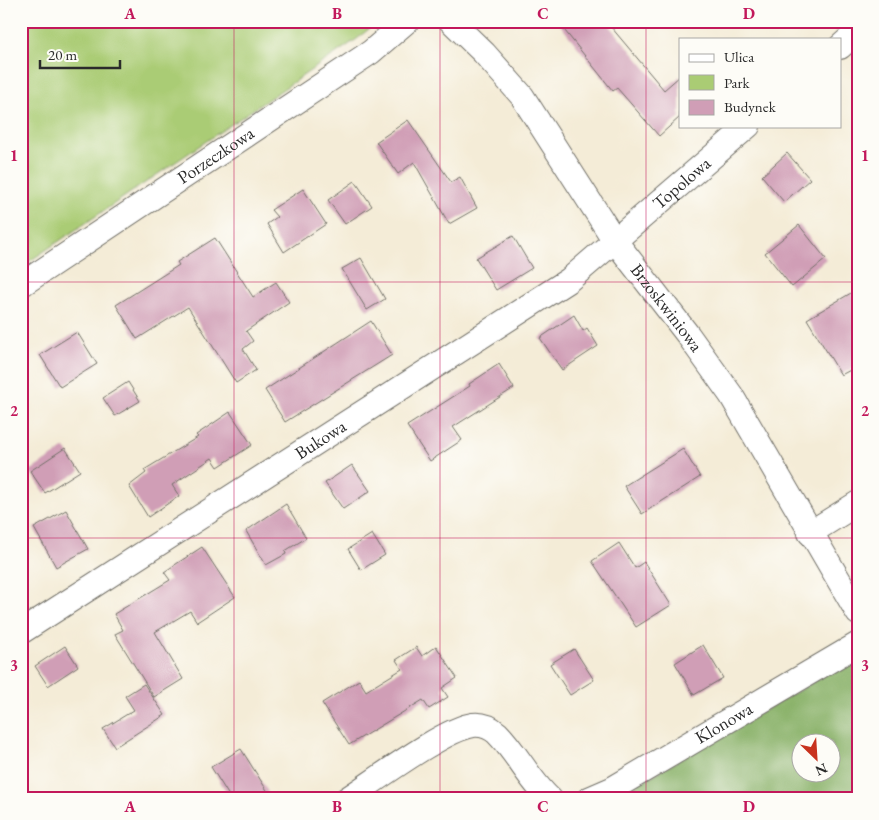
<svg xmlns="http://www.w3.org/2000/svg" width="879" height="820" font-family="'EB Garamond',serif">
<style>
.green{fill:#aacc74;stroke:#6a7c50}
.forest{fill:#87b066;stroke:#596e48;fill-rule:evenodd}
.building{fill:#d09eb6}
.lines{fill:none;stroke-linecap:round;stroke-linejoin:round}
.street-casing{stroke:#716f67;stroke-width:26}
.street{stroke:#fff;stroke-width:24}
.grid{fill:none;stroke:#c2185b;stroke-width:1;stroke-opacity:0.55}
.labels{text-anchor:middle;stroke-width:4;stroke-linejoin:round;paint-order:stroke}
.street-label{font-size:18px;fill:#2b2b2b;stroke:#fdfcf7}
.neatline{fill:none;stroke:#c2185b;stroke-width:2}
.grid-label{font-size:16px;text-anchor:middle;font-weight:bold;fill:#c2185b}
</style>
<rect width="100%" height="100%" fill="#fdfcf7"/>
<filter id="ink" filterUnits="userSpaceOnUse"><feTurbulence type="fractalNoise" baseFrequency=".02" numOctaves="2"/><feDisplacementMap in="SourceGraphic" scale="10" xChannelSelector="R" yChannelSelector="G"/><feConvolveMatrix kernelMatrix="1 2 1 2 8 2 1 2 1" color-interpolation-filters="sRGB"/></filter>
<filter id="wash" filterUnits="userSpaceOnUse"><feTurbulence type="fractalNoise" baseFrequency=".0096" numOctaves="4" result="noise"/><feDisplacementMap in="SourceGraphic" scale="20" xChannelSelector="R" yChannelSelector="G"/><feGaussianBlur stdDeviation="1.12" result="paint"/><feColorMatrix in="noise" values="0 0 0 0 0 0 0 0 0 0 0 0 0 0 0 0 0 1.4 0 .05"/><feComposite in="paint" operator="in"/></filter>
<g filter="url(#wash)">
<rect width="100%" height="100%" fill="#f4ecd7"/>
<path class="green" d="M 21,21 L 378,21 L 357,39 L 21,267 Z"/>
<path class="forest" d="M 858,656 L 858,799 L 612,799 ZM 802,742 L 832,742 L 832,772 L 802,772 Z"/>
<g id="blocks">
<g class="building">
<path d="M 557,21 L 606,21 L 664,90 L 680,76 L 680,117 L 659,136 L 617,88 L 613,91 Z"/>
<path d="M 408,120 L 451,182 L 460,177 L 477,208 L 449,224 L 414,162 L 398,174 L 376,142 Z"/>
<path d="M 787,153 L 810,179 L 784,202 L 762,176 Z"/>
<path d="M 355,181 L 372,206 L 345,224 L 328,200 Z"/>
<path d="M 303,189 L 326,224 L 284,252 L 267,224 L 277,217 L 271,210 Z"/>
<path d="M 799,225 L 826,259 L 792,287 L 765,253 Z"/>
<path d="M 513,236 L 532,268 L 496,290 L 476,258 Z"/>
<path d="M 215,238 L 253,297 L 276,282 L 289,302 L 246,331 L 253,341 L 243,349 L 256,370 L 236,383 L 188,307 L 137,339 L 116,305 L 179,265 L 177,262 Z"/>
<path d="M 361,258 L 385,299 L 367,310 L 342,269 Z"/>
<path d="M 851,293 L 858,304 L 858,366 L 841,375 L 807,319 Z"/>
<path d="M 574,315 L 583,331 L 587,328 L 598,346 L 562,370 L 540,338 Z"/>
<path d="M 371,321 L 392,355 L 285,422 L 265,390 Z"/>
<path d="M 77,332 L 97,364 L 60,387 L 40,355 Z"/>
<path d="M 499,364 L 514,388 L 453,427 L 462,440 L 430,461 L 407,426 L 470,386 L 469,384 Z"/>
<path d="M 128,382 L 140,401 L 115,416 L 103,398 Z"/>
<path d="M 230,412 L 252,445 L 218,467 L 212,458 L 172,485 L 179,496 L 148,517 L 129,486 L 146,473 L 144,470 L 198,437 L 196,435 Z"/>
<path d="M 65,448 L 80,471 L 45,493 L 30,471 Z"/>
<path d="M 683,449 L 700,477 L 642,514 L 624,486 Z"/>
<path d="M 352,465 L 370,491 L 343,509 L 325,483 Z"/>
<path d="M 286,504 L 306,538 L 285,551 L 286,554 L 266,565 L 246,531 Z"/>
<path d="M 66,510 L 88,549 L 56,567 L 34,528 Z"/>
<path d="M 372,534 L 385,555 L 361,570 L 348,549 Z"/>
<path d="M 619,543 L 635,568 L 644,562 L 671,605 L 636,627 L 592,561 Z"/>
<path d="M 202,547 L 235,597 L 197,622 L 190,611 L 155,632 L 183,679 L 154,697 L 115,634 L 123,630 L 114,614 L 170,580 L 164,572 Z"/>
<path d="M 703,645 L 723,678 L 694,695 L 675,663 Z"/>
<path d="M 65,646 L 78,666 L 48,686 L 35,666 Z"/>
<path d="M 436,646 L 457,678 L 442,688 L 448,697 L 429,709 L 423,700 L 349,745 L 322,703 L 359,680 L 366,691 L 402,669 L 396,660 L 416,647 L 422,656 Z"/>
<path d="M 574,649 L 594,680 L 570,695 L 550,664 Z"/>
<path d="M 144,684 L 165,715 L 115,747 L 103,729 L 134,710 L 125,696 Z"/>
<path d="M 241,749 L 268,792 L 257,799 L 231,799 L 211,767 Z"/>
</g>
</g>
</g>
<g filter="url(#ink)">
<use href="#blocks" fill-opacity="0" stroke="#716f67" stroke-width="1"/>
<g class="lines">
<g class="street-casing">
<g id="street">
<path id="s1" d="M 451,21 L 484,53 L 522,96 L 615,241 L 688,335 L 731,395 L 858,613"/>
<path d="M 840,47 L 858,31"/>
<path id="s2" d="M 21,285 L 371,52 L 407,21"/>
<path d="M 810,533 L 858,503"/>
<path id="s3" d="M 21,632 L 569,280 L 748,126"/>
<path d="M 347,799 C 375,781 444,729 473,725 C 483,724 490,727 497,733 C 517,753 529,780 550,799"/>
<path id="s4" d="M 589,799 L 612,789 L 858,644"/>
</g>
</g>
<use href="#street" class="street"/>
</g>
</g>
<path class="grid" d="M 234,21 L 234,799M 440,21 L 440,799M 646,21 L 646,799M 21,282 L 858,282M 21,538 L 858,538"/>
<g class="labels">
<g class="street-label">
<text dy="6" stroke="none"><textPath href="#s2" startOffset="234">Porzeczkowa</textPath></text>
<text dy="6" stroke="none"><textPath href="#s3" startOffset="800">Topolowa</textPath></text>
<text dy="6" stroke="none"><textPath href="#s1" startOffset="360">Brzoskwiniowa</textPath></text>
<text dy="6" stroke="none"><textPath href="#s3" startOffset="356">Bukowa</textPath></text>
<text dy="6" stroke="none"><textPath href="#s4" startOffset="155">Klonowa</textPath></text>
</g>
</g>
<rect width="879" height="820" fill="none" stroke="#fdfcf7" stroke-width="55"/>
<rect x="679" y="38" width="162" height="90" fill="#fdfcf7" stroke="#a9a8a5"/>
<rect x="689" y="54" width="25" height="8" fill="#ffffff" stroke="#a9a8a5"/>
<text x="724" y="62" font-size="15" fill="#2b2b2b">Ulica</text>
<rect x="689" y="75" width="25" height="15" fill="#aacc74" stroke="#a9a8a5"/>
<text x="724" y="88" font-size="15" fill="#2b2b2b">Park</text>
<rect x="689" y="100" width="25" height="15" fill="#d09eb6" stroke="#a9a8a5"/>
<text x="724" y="112" font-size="15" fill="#2b2b2b">Budynek</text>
<g transform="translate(816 758) rotate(155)"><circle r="24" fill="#fdfcf7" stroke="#a9a8a5"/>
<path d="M0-4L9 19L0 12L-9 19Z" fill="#c8321e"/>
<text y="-8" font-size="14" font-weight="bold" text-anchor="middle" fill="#2b2b2b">N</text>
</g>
<path d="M40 60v8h80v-8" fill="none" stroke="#2b2b2b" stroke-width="2.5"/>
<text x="48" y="60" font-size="15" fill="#2b2b2b" stroke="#fdfcf7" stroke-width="4" paint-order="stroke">20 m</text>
<rect x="28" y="28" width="824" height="764" class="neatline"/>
<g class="grid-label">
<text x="130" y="19">A</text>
<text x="337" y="19">B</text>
<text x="543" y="19">C</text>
<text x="749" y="19">D</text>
<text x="14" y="161">1</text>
<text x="865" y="161">1</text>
<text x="14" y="416">2</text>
<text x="865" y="416">2</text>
<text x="14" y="671">3</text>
<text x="865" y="671">3</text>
<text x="130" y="812">A</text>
<text x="337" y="812">B</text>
<text x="543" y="812">C</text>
<text x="749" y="812">D</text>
</g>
</svg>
